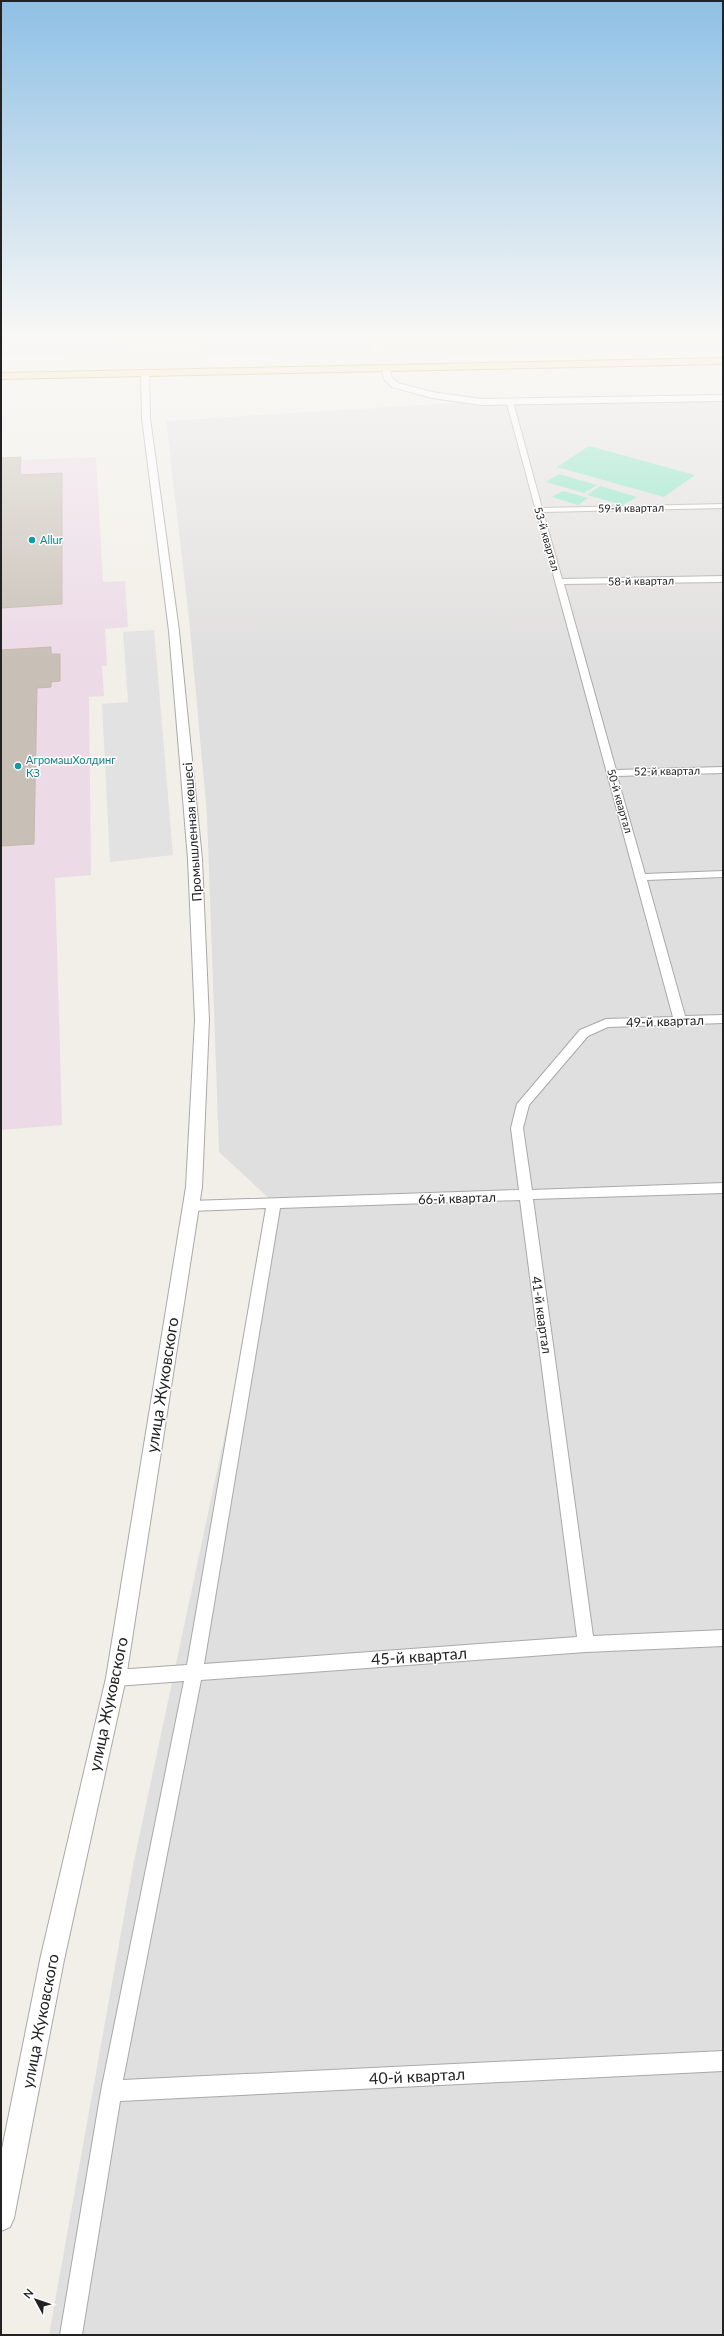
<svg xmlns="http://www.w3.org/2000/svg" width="724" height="2336" font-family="Lato,sans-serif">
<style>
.residential{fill:#e0dfdf}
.industrial{fill:#ecdae7}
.pitch{fill:#84e4c3}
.parking{fill:#e2e2e2}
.building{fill:#c8c0b7;stroke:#c5b7aa}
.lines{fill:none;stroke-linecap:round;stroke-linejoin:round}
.minor-casing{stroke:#a9a9a9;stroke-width:2}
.tertiary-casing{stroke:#a9a9a9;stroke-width:2}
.primary-casing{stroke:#a07200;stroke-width:2}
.minor{fill:#fff;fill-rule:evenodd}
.tertiary{fill:#fff;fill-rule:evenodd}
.primary{fill:#ffdba1;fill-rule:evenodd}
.culture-dot{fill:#0f9aa8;stroke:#fff;stroke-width:1.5}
.labels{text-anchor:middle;stroke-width:3;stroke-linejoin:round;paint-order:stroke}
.far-street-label{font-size:11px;fill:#222;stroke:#fff}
.far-culture-label{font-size:11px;fill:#0d838f;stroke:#fff;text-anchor:start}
.street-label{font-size:13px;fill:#222;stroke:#fff}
.near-street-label{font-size:16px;fill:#222;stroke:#fff}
</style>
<rect width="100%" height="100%" fill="#f2efe8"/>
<g class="residential">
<path d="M 382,334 L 723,334 L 723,351 L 393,359 Z"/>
<path d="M 723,394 L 723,2335 L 49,2335 L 133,1866 L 274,1203 L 219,1152 L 207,815 L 189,618 L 166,421 L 517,399 Z"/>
</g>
<g class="industrial">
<path d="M 1,334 L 120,334 L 122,352 L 1,356 Z"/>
<path d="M 203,334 L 367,334 L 373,351 L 207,356 Z"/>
<path d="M 96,457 L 103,582 L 125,581 L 128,627 L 105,629 L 107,666 L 102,666 L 104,696 L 89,697 L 91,875 L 55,878 L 62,1125 L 1,1130 L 1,476 L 20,460 Z"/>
</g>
<g class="pitch">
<path d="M 589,446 L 695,475 L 664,497 L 557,467 Z"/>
<path d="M 559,474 L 597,485 L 584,493 L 546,482 Z"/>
<path d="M 600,486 L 637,497 L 623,505 L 587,495 Z"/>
<path d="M 563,491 L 588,498 L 578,505 L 552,497 Z"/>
</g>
<path class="parking" d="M 154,630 L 173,855 L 110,862 L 102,704 L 128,702 L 123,632 Z"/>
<g class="building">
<path d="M 21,457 L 20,475 L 62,473 L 62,604 L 1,608 L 1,458 Z"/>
<path d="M 51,647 L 51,654 L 60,654 L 60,681 L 51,682 L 51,687 L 37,688 L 34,844 L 1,846 L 1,650 Z"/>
</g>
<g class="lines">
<g class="minor-casing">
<path id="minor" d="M 506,400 L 513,402 L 542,508 L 723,504 L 723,508 L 543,512 L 562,579 L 723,576 L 723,582 L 564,584 L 616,770 L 723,767 L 723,773 L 617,776 L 645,874 L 723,871 L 723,877 L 647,880 L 685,1016 L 723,1015 L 723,1023 L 608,1027 L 588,1036 L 529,1105 L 523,1128 L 532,1190 L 723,1183 L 723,1193 L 533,1199 L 593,1636 L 723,1630 L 723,1646 L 586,1652 L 201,1680 L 123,2080 L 723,2051 L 723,2071 L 120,2101 L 82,2335 L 60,2335 L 101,2091 L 184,1681 L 116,1686 L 110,1684 L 108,1678 L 110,1672 L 116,1670 L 187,1665 L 266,1208 L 191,1211 L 184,1206 L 191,1201 L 519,1190 L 511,1128 L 517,1104 L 580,1030 L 606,1019 L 673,1017 ZM 520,1200 L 577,1637 L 204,1664 L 280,1208 Z"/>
</g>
<g class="tertiary-casing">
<g id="tertiary">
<path d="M 386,366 L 389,367 L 392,378 L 398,383 L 432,392 L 482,399 L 723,395 L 723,401 L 482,405 L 432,398 L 392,387 L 384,379 L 382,369 Z"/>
<path d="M 145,369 L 149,372 L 150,418 L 179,631 L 202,859 L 209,1020 L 202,1187 L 126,1678 L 64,1960 L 14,2218 L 10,2227 L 1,2231 L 1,2154 L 40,1960 L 106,1678 L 186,1187 L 195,1020 L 188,859 L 169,631 L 142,418 L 141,372 Z"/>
</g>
</g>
<g class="primary-casing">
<path id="primary" d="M 723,358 L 723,364 L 1,379 L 1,373 Z"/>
</g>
<use href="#minor" class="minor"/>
<use href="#tertiary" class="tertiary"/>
<use href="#primary" class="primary"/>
</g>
<linearGradient id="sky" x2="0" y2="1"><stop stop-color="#8ec0e5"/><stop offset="0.51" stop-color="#f9f8f5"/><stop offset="1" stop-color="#f9f8f5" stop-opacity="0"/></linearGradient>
<rect width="724" height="661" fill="url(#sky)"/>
<g class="culture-dot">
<circle cx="32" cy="540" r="4"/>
<circle cx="18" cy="766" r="4"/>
</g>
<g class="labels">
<g class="far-street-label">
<text transform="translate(631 508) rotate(-1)" y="4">59-й квартал</text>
<text transform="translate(547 539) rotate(74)" y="4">53-й квартал</text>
<text transform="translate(641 581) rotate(-1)" y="4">58-й квартал</text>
<text transform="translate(667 771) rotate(-1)" y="4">52-й квартал</text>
<text transform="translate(620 801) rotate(74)" y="4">50-й квартал</text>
</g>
<g class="far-culture-label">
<text x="40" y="544">Allur</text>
<text x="26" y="764">АгромашХолдинг<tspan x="26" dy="13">КЗ</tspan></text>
</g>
<g class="street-label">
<text transform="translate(192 832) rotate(-94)" y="5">Промышленная көшесі</text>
<text transform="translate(665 1021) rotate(-2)" y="5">49-й квартал</text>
<text transform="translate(457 1198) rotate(-2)" y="5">66-й квартал</text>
<text transform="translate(542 1315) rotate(82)" y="5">41-й квартал</text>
</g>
<g class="near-street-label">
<text transform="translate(162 1385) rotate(-81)" y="6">улица Жуковского</text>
<text transform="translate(419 1656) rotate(-4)" y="6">45-й квартал</text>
<text transform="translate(108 1704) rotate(-78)" y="6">улица Жуковского</text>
<text transform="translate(40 2021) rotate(-79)" y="6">улица Жуковского</text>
<text transform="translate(417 2076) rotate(-3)" y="6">40-й квартал</text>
</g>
</g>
<rect width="724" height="2336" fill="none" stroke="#222222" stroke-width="4"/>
<g transform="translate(36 2300) rotate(310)" stroke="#ffffff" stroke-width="3" paint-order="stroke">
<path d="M0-3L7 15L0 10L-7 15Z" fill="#222222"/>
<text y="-6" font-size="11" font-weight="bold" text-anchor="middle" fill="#222222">N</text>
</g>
</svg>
